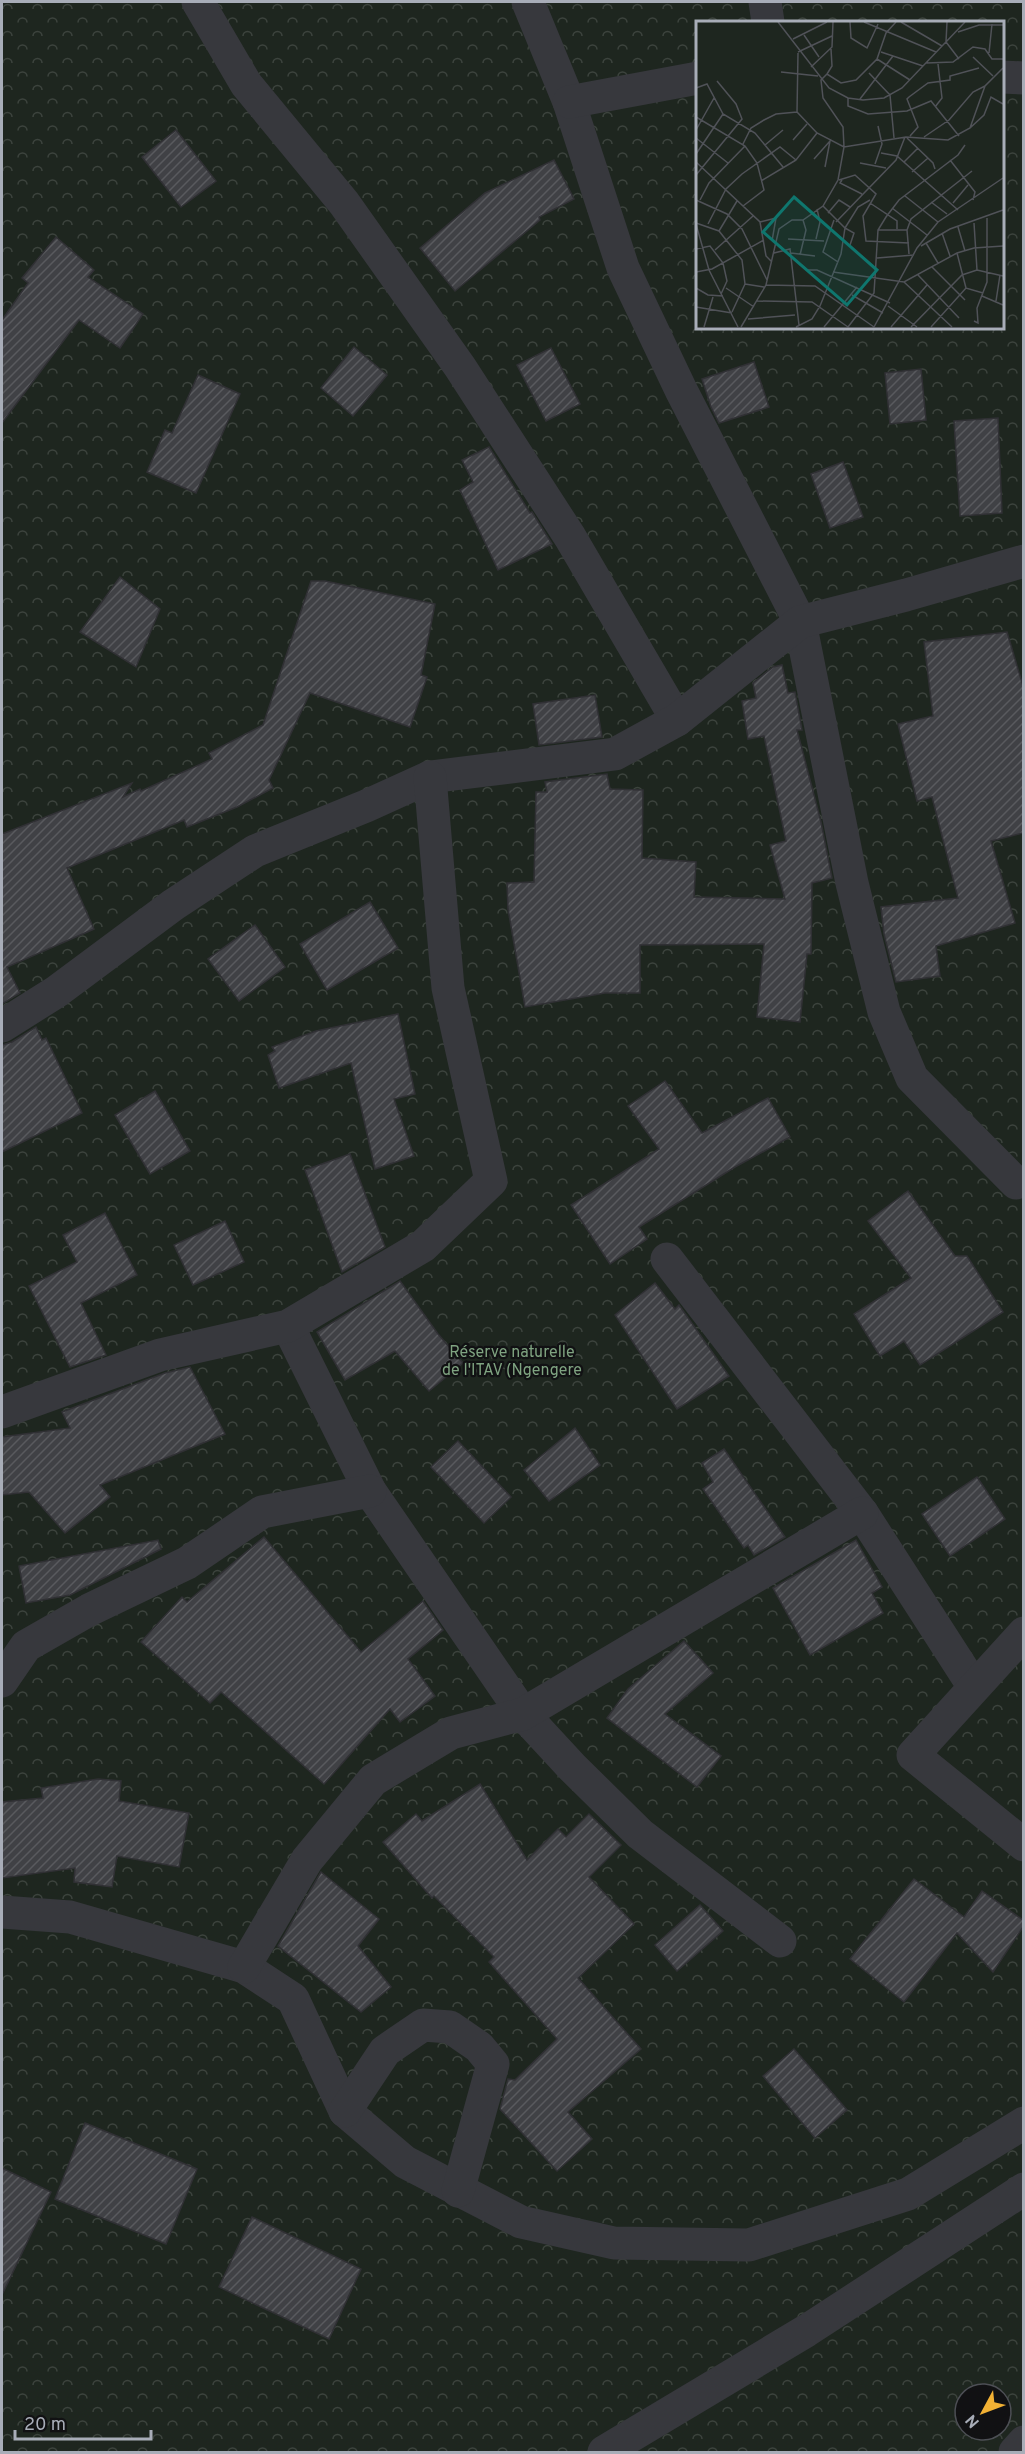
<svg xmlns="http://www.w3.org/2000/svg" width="1025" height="2454" font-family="Overpass,sans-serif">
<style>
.park{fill:url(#park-crowns);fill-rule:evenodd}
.building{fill:url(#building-hatch);stroke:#303034;stroke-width:1.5}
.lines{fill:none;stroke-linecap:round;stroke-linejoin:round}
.minor{stroke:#37383d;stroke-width:33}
.labels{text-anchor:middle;stroke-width:4.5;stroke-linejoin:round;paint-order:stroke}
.park-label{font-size:16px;fill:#7fa381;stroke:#111113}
.inset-road{fill:none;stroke:#505258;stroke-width:1.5}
.view{fill:#0f766e;fill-opacity:0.15;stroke:#0f766e;stroke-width:3}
.inset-edge{fill:none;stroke:#a8adb8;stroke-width:3}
</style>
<defs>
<pattern id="park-crowns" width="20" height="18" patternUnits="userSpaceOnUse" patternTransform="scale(1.5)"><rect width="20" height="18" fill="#1e261f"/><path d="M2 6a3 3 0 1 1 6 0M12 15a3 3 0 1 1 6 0" fill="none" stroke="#3c433d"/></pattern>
<pattern id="building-hatch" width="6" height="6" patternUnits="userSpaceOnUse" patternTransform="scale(1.5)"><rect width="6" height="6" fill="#404145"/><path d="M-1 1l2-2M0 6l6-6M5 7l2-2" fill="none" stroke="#595a5e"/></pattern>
</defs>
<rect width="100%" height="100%" fill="#161618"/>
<path class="park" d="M 2,2 L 1023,2 L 1023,2452 L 2,2452 ZM 698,22 L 1002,22 L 1002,327 L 698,327 ZM 965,2394 L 1001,2394 L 1001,2430 L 965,2430 Z"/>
<g class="building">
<path d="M 176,130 L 216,181 L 181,207 L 142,157 Z"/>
<path d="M 554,160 L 574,199 L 539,217 L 540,220 L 455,291 L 420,248 L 485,193 Z"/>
<path d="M 56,237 L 94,270 L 88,277 L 143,314 L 120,348 L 79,320 L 2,423 L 2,320 L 28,283 L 22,278 Z"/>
<path d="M 354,347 L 387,375 L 353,416 L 321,388 Z"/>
<path d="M 551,348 L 580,404 L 546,421 L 517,365 Z"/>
<path d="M 754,362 L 769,407 L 719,423 L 711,407 L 702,379 Z"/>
<path d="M 921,369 L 926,420 L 890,424 L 885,373 Z"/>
<path d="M 198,375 L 240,394 L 196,493 L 147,472 L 165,430 L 172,433 Z"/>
<path d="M 998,418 L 1002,513 L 960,516 L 954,421 Z"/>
<path d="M 489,447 L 530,513 L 532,512 L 552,544 L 498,570 L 460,490 L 473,482 L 462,460 Z"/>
<path d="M 843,462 L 863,517 L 830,528 L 811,474 Z"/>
<path d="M 120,577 L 160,609 L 136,667 L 80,632 Z"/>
<path d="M 311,581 L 325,581 L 435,604 L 421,675 L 427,677 L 410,727 L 310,693 L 269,780 L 273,788 L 237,807 L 187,827 L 184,820 L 67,868 L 94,929 L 7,967 L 20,993 L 2,1004 L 2,834 L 132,783 L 123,797 L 140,789 L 141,791 L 212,759 L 209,753 L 263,725 Z"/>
<path d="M 1007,632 L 1023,686 L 1023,833 L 991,841 L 1015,923 L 936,946 L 940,976 L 896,982 L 884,934 L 881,907 L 958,898 L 932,797 L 917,801 L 898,724 L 933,716 L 924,642 Z"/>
<path d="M 782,665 L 788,693 L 795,692 L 802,730 L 797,730 L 821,822 L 832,878 L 812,883 L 811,954 L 807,954 L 800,1022 L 757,1017 L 764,944 L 640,945 L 640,993 L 605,993 L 525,1007 L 508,909 L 507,883 L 534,882 L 536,792 L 547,792 L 545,782 L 607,774 L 610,789 L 643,790 L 642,858 L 696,862 L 694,897 L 785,899 L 770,845 L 786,841 L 764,736 L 748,739 L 742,701 L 756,698 L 753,683 L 773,667 Z"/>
<path d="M 595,695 L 602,737 L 539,745 L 533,704 Z"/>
<path d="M 370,902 L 398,948 L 327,990 L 300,944 Z"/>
<path d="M 255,925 L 285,967 L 239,1001 L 208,959 Z"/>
<path d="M 398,1014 L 415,1094 L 394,1099 L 414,1156 L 375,1169 L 351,1063 L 279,1088 L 268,1055 L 275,1051 L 272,1047 L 316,1031 Z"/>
<path d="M 36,1027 L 42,1040 L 46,1038 L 82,1113 L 2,1152 L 2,1045 L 12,1042 Z"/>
<path d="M 665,1081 L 702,1133 L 768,1098 L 790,1137 L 735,1167 L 639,1227 L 647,1239 L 610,1264 L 571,1205 L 659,1149 L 628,1106 Z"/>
<path d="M 155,1091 L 190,1151 L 150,1174 L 115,1115 Z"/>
<path d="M 350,1154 L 385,1247 L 342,1272 L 305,1170 Z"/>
<path d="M 908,1191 L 955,1256 L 967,1256 L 1003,1312 L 920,1365 L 904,1341 L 880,1356 L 854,1314 L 911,1278 L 868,1221 Z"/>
<path d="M 105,1213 L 137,1275 L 81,1303 L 106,1355 L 70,1367 L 29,1286 L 77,1262 L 63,1235 Z"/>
<path d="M 225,1221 L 244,1262 L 193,1285 L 174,1245 Z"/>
<path d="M 400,1281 L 438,1334 L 463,1363 L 429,1391 L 395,1351 L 345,1380 L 317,1332 Z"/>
<path d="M 655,1283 L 675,1309 L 679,1305 L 729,1376 L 677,1409 L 615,1315 Z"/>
<path d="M 190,1367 L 225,1434 L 100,1485 L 110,1497 L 65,1533 L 29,1492 L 2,1495 L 2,1437 L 70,1428 L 62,1412 L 165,1373 Z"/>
<path d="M 575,1428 L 600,1465 L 549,1501 L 524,1470 Z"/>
<path d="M 458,1441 L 511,1497 L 484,1523 L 431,1467 Z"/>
<path d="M 724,1449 L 785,1537 L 754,1555 L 748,1545 L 744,1548 L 703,1489 L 713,1482 L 702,1463 Z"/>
<path d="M 977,1477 L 1005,1519 L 950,1556 L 922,1514 Z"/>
<path d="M 264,1537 L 361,1652 L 423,1601 L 443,1630 L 408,1659 L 435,1696 L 400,1722 L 390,1709 L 324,1784 L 221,1692 L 210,1703 L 141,1642 L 182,1597 L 187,1602 Z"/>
<path d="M 158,1540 L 161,1549 L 70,1595 L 26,1603 L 19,1566 Z"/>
<path d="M 856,1540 L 882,1587 L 872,1593 L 883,1613 L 810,1655 L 773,1588 Z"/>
<path d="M 684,1641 L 713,1673 L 665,1714 L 721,1756 L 697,1787 L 607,1718 L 628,1689 Z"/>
<path d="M 98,1779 L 121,1781 L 119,1801 L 189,1813 L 179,1867 L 117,1856 L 112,1887 L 74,1882 L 75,1868 L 2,1878 L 2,1802 L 43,1798 L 41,1788 Z"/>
<path d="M 480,1784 L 527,1860 L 558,1829 L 566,1837 L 589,1814 L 621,1845 L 589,1877 L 634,1924 L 578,1978 L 641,2049 L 568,2112 L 592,2139 L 557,2171 L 500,2109 L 508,2079 L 515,2080 L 557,2039 L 489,1962 L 494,1957 L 434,1896 L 432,1898 L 383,1842 L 416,1814 L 422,1821 Z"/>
<path d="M 321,1872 L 379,1919 L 358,1946 L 391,1987 L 361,2012 L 278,1946 Z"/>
<path d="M 914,1879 L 964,1917 L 982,1891 L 1023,1920 L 1023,1927 L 993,1972 L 957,1933 L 904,2002 L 850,1959 Z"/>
<path d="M 700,1905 L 723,1931 L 677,1971 L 655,1945 Z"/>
<path d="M 794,2049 L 847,2110 L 815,2138 L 763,2076 Z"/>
<path d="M 85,2123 L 197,2169 L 166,2244 L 55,2199 Z"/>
<path d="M 2,2168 L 51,2192 L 2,2295 Z"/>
<path d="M 252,2217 L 361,2269 L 329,2339 L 219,2287 Z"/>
</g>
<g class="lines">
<g class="minor">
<path d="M 198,2 L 246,84 L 344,203 L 460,367 L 570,537 L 677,720"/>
<path d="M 528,2 L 569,102 L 623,268 L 681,390 L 800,622 L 852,883 L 884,1012 L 912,1078 L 1016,1183"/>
<path d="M 765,2 L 768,22"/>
<path d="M 1002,77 L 1024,78"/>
<path d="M 569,102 L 698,78"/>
<path d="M 2,1026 L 56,992 L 173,905 L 255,851 L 366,806 L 430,777 L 615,754 L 677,720 L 800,622 L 906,595 L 1024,561"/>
<path d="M 667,1259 L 862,1513 L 974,1687"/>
<path d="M 288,1326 L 370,1491 L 523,1714 L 572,1767 L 640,1834 L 780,1941"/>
<path d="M 2,1412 L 160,1355 L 288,1326 L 423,1246 L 491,1181 L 448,988 L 430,777"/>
<path d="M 1024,1633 L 913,1755 L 1024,1845"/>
<path d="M 2,1681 L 26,1646 L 89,1610 L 187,1563 L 262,1512 L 370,1491"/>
<path d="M 2,1912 L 70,1917 L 244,1967 L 293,1999 L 345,2111 L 405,2162 L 521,2222 L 614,2243 L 749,2245 L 908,2194 L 1024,2123"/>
<path d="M 244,1967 L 307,1860 L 373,1780 L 451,1733 L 523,1714 L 862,1513"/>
<path d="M 345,2111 L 385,2051 L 423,2025 L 450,2027 L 479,2047 L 493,2064 L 458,2191"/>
<path d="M 604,2452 L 806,2331 L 1024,2189"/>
<path d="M 1015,2452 L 1024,2442"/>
</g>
</g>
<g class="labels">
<g class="park-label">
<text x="512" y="1357">Réserve naturelle<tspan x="512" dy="18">de l'ITAV (Ngengere</tspan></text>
</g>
</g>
<g transform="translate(696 21)">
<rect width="308" height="308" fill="#161618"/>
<path d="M 0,1 L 307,1 L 307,306 L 0,306 Z" fill="#1e261f"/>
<path class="inset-road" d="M 82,1 L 133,67 L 152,77 L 167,79 L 188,77 L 206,67 L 269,1M 154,1 L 155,17 L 171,27 L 182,3M 168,1 L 240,31M 205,1 L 246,25M 251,1 L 250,21 L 263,38M 262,11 L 283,4 L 307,4M 108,14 L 123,36M 97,18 L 131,1M 102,31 L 136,15M 185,31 L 227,45M 293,32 L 296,3M 277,36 L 297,55M 181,38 L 214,59M 230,42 L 257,41 L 277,26 L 289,28 L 296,38 L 307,38M 115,46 L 136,26 L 137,1M 85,51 L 122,55M 173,52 L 194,74M 131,53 L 136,45 L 135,28M 0,67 L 11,63 L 27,93 L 59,112 L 87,146M 194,74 L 198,117M 152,77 L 152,85 L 172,93 L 211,90 L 235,80 L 263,115M 164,78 L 197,35M 239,86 L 246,77 L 242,43M 101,91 L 121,112 L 148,126 L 210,116 L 252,119 L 274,107 L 289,65 L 307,47M 101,91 L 102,32M 0,96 L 49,125 L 61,142 L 68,169 L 47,185M 274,107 L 288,94 L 295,76 L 307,83M 0,109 L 18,77M 214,115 L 222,106 L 211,78 L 213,76 L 232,62 L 254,59 L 254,55 L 283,47M 228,116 L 253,99 L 277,71 L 289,65M 0,117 L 32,142M 211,117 L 237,142 L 239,148M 97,119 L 111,103M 47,123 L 55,107 L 68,99 L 80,93 L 101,91M 69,124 L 87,109M 185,132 L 201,135 L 262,189M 0,133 L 27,93M 118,138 L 134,120 L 129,146M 254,139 L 279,171 L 277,179M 0,141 L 64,201 L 70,235 L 76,241M 208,141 L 222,127M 164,142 L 190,147M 179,143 L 186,123 L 182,105M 216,151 L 232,137M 0,154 L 46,98 L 40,83 L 21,60M 143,159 L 159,154 L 180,173 L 167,195 L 170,220 L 213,222M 146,159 L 144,162 L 166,173M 65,160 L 100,139M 209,175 L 242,201M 0,179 L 31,193 L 46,208 L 71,259M 4,179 L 13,162 L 49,125M 235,181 L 251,193M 174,182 L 201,200 L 201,208M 257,182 L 272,164M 127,185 L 149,207 L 162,186 L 174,179M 196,187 L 231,214M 132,192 L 143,179 L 154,186M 138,199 L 127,231 L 142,241M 64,201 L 80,197 L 76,220M 140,201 L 200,139 L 209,116M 0,202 L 23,210 L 46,239 L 49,263 L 36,291M 278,202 L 281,249M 0,203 L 13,249 L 42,306M 12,203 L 30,168 L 46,153 L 84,126 L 100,139 L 121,112M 262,206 L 269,230M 182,209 L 211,209M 23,210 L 41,180M 246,212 L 254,235M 92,218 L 128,220M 120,218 L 124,201 L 121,188M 230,222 L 242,242M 225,225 L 254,208 L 307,189M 0,228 L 14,225 L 27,242 L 31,260 L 25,273M 19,229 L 57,195M 78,232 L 94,228 L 103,304M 95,232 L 119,235M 261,232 L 270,267M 213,233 L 211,209 L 215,198 L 276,150M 104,234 L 110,209 L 107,199M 181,237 L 218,234M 236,246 L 269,279M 111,249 L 121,249 L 194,282M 0,251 L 16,248 L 68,219M 137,251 L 208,261 L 261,232 L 278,227 L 307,225M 222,254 L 263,297M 208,261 L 256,306M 49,263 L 68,266M 70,264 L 119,265 L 178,306M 0,267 L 12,274 L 27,275M 30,267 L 58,286M 156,274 L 187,292M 286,275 L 307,284M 61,280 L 116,281 L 152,306M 300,280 L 304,254M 192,285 L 221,306M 0,286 L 36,292M 52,298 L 99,294M 278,300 L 282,302 L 281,287 L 291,261 L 291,197M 8,306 L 17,276M 45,306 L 70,264 L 83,208 L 96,199 L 107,199 L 127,185 L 142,159 L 148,126 L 147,106 L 127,77 L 125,59 L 131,53 L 145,62 L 160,59 L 181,38 L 190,12 L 200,1M 100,306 L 116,298 L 124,285 L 145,233 L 149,207 L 158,212 L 154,224M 128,306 L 161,266M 152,306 L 178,272 L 182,209 L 190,196 L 203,179 L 262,134 L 269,124M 178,306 L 221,227 L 242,201 L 307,157M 195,306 L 231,264M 215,306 L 266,254 L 281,249 L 307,255M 235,306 L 270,267 L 287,272"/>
<path class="view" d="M 98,176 L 181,249 L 151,284 L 67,211 Z"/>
<rect width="308" height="308" class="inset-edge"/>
</g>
<rect width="1025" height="2454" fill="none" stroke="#a8adb8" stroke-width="6"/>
<g transform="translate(983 2412) rotate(229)"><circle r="28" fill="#111113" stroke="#4d4f55" stroke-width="1.5"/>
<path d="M0-4.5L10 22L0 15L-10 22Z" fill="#f2b134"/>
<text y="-9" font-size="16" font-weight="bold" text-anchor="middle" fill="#a8adb8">N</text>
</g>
<path d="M15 2430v9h136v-9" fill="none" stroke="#a8adb8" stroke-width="3"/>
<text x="24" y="2430" font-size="18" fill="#a8adb8" stroke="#111113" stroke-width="4.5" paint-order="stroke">20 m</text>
</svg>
